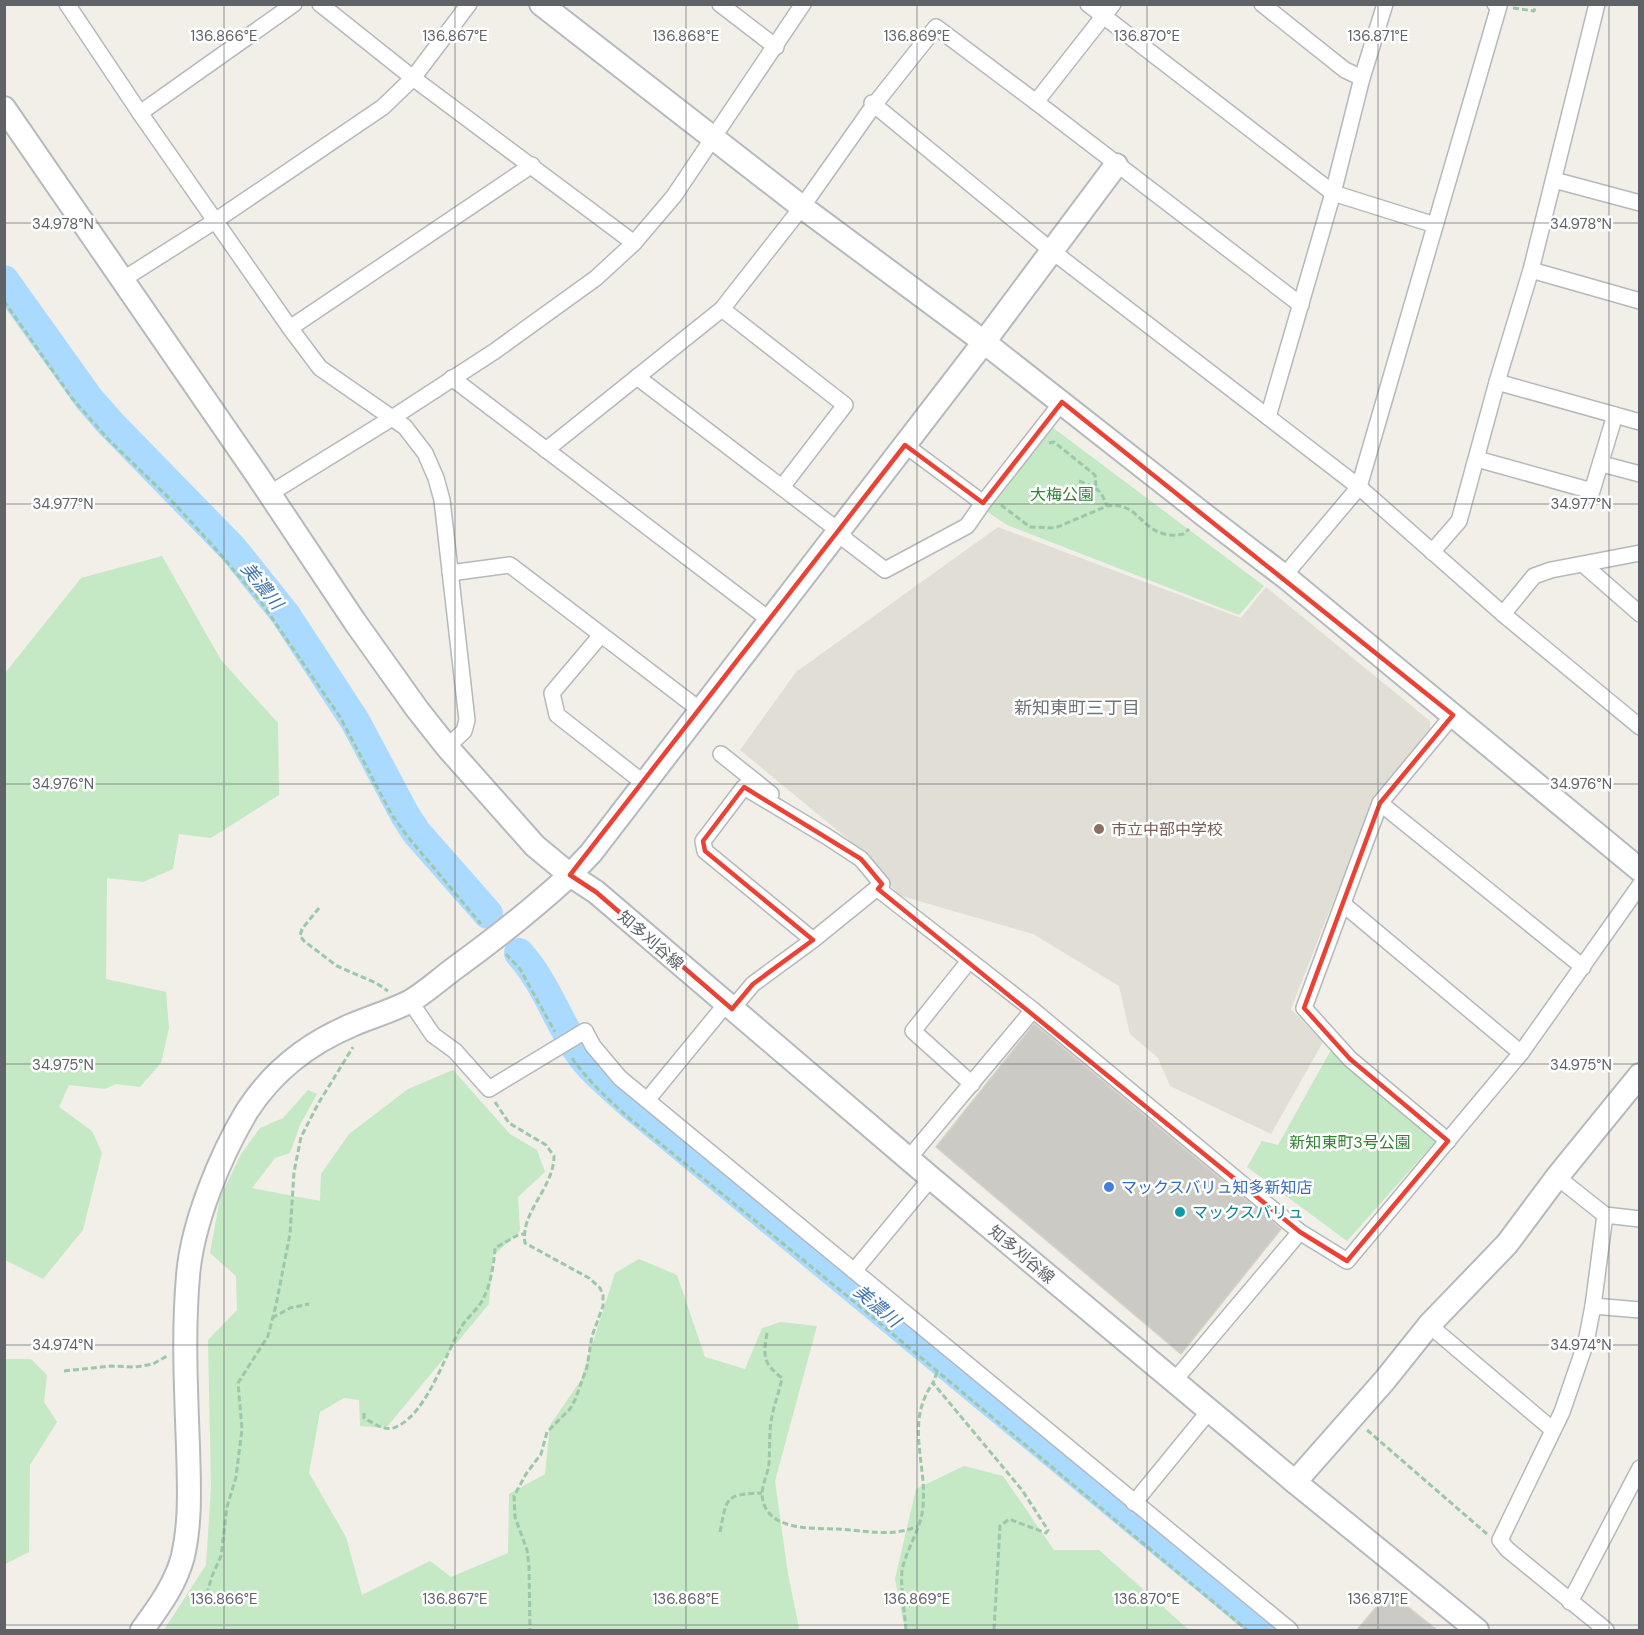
<svg xmlns="http://www.w3.org/2000/svg" width="1644" height="1635" font-family="'DM Sans','Noto Sans JP',sans-serif">
<style>
.education{fill:#e1ded6}
.green{fill:#c5e8c5}
.lines{fill:none;stroke-linecap:round;stroke-linejoin:round}
.river{stroke:#aadaff;stroke-width:30}
.building{fill:#cccac5;stroke:#d6d1c6;stroke-width:1.5}
.street-casing{stroke:#b5b8bc;stroke-width:18}
.secondary-casing{stroke:#b6babf;stroke-width:26}
.path{stroke:#9cc7a9;stroke-width:3;stroke-dasharray:6 3;stroke-linecap:butt}
.street{stroke:#fff;stroke-width:15}
.secondary{stroke:#fff;stroke-width:22}
.marked{fill:none;stroke:#ea4335;stroke-width:4.5;stroke-linejoin:round}
.ticks{fill:none;stroke:#5f6368;stroke-width:1.5;stroke-opacity:0.45}
.education-dot{fill:#8d6e63;stroke:#fff;stroke-width:2}
.shop-dot{fill:#3f7fe0;stroke:#fff;stroke-width:2}
.culture-dot{fill:#0f9aa8;stroke:#fff;stroke-width:2}
.labels{text-anchor:middle;stroke-width:5;stroke-linejoin:round;paint-order:stroke}
.park-label{font-size:16px;fill:#348238;stroke:#fff}
.education-label{font-size:16px;fill:#785e54;stroke:#fff;text-anchor:start}
.street-label{font-size:16px;fill:#5f6368;stroke:#fff}
.shop-label{font-size:16px;fill:#366cbe;stroke:#fff;text-anchor:start}
.culture-label{font-size:16px;fill:#0d838f;stroke:#fff;text-anchor:start}
.water-label{font-size:18px;font-style:italic;fill:#4174aa;stroke:#fff}
.neighbourhood-label{font-size:18px;fill:#70757a;stroke:#fff}
.ticks-label{font-size:15px;text-anchor:middle;fill:#5f6368;stroke:#fff;stroke-width:5;stroke-linejoin:round;paint-order:stroke}
</style>
<rect width="100%" height="100%" fill="#f1efe8"/>
<path class="education" d="M 998,527 L 1241,618 L 1266,587 L 1430,721 L 1430,729 L 1373,800 L 1291,1009 L 1323,1042 L 1271,1134 L 1170,1086 L 1158,1058 L 1130,1034 L 1119,986 L 1033,934 L 898,895 L 871,858 L 740,750 L 796,672 Z"/>
<g class="green">
<path d="M 1052,427 L 1264,586 L 1239,615 L 1007,525 L 986,511 Z"/>
<path d="M 162,556 L 221,660 L 278,723 L 279,795 L 211,838 L 179,834 L 173,869 L 143,882 L 107,878 L 106,979 L 166,992 L 169,1028 L 161,1063 L 140,1087 L 116,1084 L 105,1089 L 69,1085 L 59,1107 L 92,1131 L 102,1153 L 83,1230 L 43,1279 L 5,1260 L 5,673 L 81,578 Z"/>
<path d="M 1332,1048 L 1443,1133 L 1347,1241 L 1247,1167 L 1262,1141 L 1278,1145 Z"/>
<path d="M 453,1070 L 510,1134 L 537,1150 L 545,1172 L 518,1197 L 520,1231 L 493,1256 L 489,1304 L 386,1428 L 360,1426 L 359,1400 L 344,1398 L 320,1412 L 309,1473 L 346,1537 L 362,1595 L 430,1561 L 451,1577 L 508,1553 L 509,1494 L 545,1474 L 550,1425 L 581,1380 L 615,1273 L 639,1259 L 677,1275 L 705,1357 L 745,1369 L 762,1328 L 781,1322 L 817,1326 L 775,1481 L 788,1574 L 799,1628 L 797,1630 L 164,1630 L 206,1565 L 211,1487 L 208,1340 L 237,1310 L 236,1276 L 210,1253 L 220,1198 L 241,1154 L 260,1128 L 283,1118 L 308,1090 L 317,1094 L 300,1125 L 290,1153 L 275,1158 L 252,1188 L 320,1201 L 321,1174 L 349,1134 L 408,1089 Z"/>
<path d="M 5,1359 L 31,1359 L 47,1375 L 44,1402 L 57,1422 L 30,1465 L 29,1552 L 5,1564 Z"/>
<path d="M 964,1466 L 1003,1476 L 1054,1550 L 1099,1550 L 1189,1630 L 905,1630 L 895,1579 L 916,1489 Z"/>
</g>
<g class="lines">
<g class="river">
<path d="M 4,280 L 89,399 L 111,424 L 233,549 L 285,614 L 355,721 L 405,815 L 416,832 L 488,914"/>
<path d="M 519,953 C 545,982 557,1019 578,1051 C 593,1073 615,1089 634,1107 L 1268,1630"/>
</g>
</g>
<g class="building">
<path d="M 1034,1024 L 1281,1229 L 1181,1354 L 936,1147 Z"/>
<path d="M 1389,1592 L 1437,1630 L 1357,1630 Z"/>
</g>
<g class="lines">
<g class="street-casing">
<g id="street">
<path d="M 67,4 L 140,113 L 290,328 L 320,368 L 405,427 L 425,453 L 436,478 L 442,500 L 467,720 L 464,731 L 447,747"/>
<path d="M 320,4 L 413,78 L 634,243"/>
<path d="M 720,4 L 776,47"/>
<path d="M 1088,4 L 1333,193 L 1435,225"/>
<path d="M 1113,4 L 1036,102 L 1301,305"/>
<path d="M 1262,4 L 1345,70 L 1362,78"/>
<path d="M 1597,4 L 1531,270 L 1497,382 L 1640,422"/>
<path d="M 872,103 L 1052,251 L 1359,487 L 1503,614 L 1640,727"/>
<path d="M 140,113 L 294,4"/>
<path d="M 1554,180 L 1640,203"/>
<path d="M 1531,270 L 1640,301"/>
<path d="M 122,280 L 215,221 L 383,107 L 413,78 L 469,4"/>
<path d="M 722,309 L 845,405 L 782,487"/>
<path d="M 290,328 L 532,165"/>
<path d="M 637,377 L 839,531 L 847,541 L 885,570 L 967,526 L 983,503 L 1062,402"/>
<path d="M 452,378 L 771,621"/>
<path d="M 1268,417 L 1333,193 L 1362,78 L 1385,4"/>
<path d="M 905,445 L 983,503"/>
<path d="M 546,450 L 722,309 L 802,207 L 874,105 L 936,27 L 1036,102"/>
<path d="M 1477,459 L 1592,491 L 1615,415"/>
<path d="M 1602,464 L 1640,474"/>
<path d="M 269,494 L 392,418 L 495,351 L 596,278 L 634,243 L 674,196 L 803,4"/>
<path d="M 1432,552 L 1459,521 L 1497,382"/>
<path d="M 1584,565 L 1640,614"/>
<path d="M 450,573 L 510,565 L 700,710"/>
<path d="M 1284,576 L 1359,487 L 1499,6 L 1495,4"/>
<path d="M 1503,614 L 1534,576 L 1551,570 L 1640,553"/>
<path d="M 601,635 L 552,693 L 557,715 L 645,784"/>
<path d="M 721,754 L 771,794"/>
<path d="M 1380,803 L 1583,967"/>
<path d="M 878,889 L 1033,1010 L 1300,1232 L 1347,1261 L 1521,1053 L 1640,885"/>
<path d="M 1343,904 L 1521,1053"/>
<path d="M 969,961 L 913,1031 L 972,1084"/>
<path d="M 410,1001 L 433,1035 L 455,1051 L 489,1089 L 585,1031 L 593,1046 L 620,1078 L 1290,1630"/>
<path d="M 732,1009 L 753,984 L 813,940 L 882,884 L 861,859 L 826,836 L 744,787 L 703,841 L 705,851 L 813,940"/>
<path d="M 648,1099 L 726,1004"/>
<path d="M 1448,1141 L 1350,1059 L 1304,1008 L 1380,803 L 1453,715"/>
<path d="M 909,1158 L 1033,1010"/>
<path d="M 1557,1177 L 1605,1215 L 1640,1219"/>
<path d="M 854,1271 L 931,1178"/>
<path d="M 1593,1306 L 1605,1215"/>
<path d="M 1429,1325 L 1553,1430"/>
<path d="M 1174,1381 L 1300,1232"/>
<path d="M 1134,1503 L 1210,1410"/>
<path d="M 1570,1602 L 1640,1468"/>
<path d="M 1606,1630 L 1507,1549 L 1500,1540 L 1562,1412 L 1586,1342 L 1593,1306 L 1640,1310"/>
</g>
</g>
<g class="secondary-casing">
<g id="secondary">
<path d="M 541,4 L 802,207 L 984,342 L 1203,514 L 1288,579 L 1640,870"/>
<path d="M 4,108 L 257,475 L 355,622 L 417,709 L 447,747 L 535,846 L 570,875 C 533,909 495,939 455,968 C 440,979 425,993 409,1002 C 391,1011 371,1017 352,1025 C 309,1043 272,1072 247,1111 C 220,1156 192,1224 188,1276 C 183,1333 186,1390 188,1447 C 189,1483 191,1521 183,1556 C 176,1584 158,1608 142,1630"/>
<path d="M 1116,165 L 984,342 L 591,853 L 570,875 L 596,892 L 931,1178 L 1295,1482 L 1477,1630"/>
<path d="M 1295,1482 L 1385,1380 L 1429,1325 L 1507,1244 L 1557,1177 L 1640,1075"/>
</g>
</g>
<g class="path">
<path d="M 1513,8 L 1534,11 L 1536,4"/>
<path d="M 4,301 L 72,398 L 108,439 L 171,500 L 215,548 L 261,602 L 340,717 L 392,815 L 408,837 L 481,924"/>
<path d="M 1049,443 L 1054,442 L 1095,475 L 1096,487"/>
<path d="M 1079,481 C 1097,488 1100,488 1107,506"/>
<path d="M 1001,505 L 1030,527 L 1055,528 L 1107,506 C 1137,501 1140,529 1165,534 C 1171,536 1178,535 1184,534 L 1189,529"/>
<path d="M 319,908 L 302,929 L 300,936 L 304,941 L 337,966 L 376,983 L 388,991"/>
<path d="M 506,954 L 520,969 L 555,1032"/>
<path d="M 572,1058 C 588,1081 608,1099 629,1118 L 840,1290 L 1247,1630"/>
<path d="M 495,1102 L 509,1123 L 546,1145 L 554,1156 C 554,1188 520,1212 525,1243 L 589,1278 L 600,1288 L 603,1295 L 603,1306 L 592,1336 L 587,1367 L 575,1400 L 570,1409 L 547,1432 L 541,1454 L 526,1474 L 514,1496 L 515,1517 L 527,1550 L 529,1567 L 530,1630"/>
<path d="M 272,1318 L 290,1308 L 309,1304"/>
<path d="M 767,1333 C 763,1357 763,1363 782,1378 C 779,1393 773,1407 771,1422 C 769,1436 770,1450 769,1463 C 768,1474 762,1484 762,1495 C 765,1531 810,1528 837,1529 C 864,1530 892,1538 918,1526"/>
<path d="M 64,1371 L 111,1366 L 135,1367 L 153,1364 L 167,1356"/>
<path d="M 937,1372 L 933,1383 L 1022,1490 L 1048,1530 L 1046,1533 L 1009,1519 L 1000,1526 L 994,1630"/>
<path d="M 364,1413 L 364,1418 C 375,1424 386,1433 398,1426 C 428,1411 445,1354 462,1326 C 468,1316 479,1309 484,1297 C 491,1283 494,1263 495,1248 L 518,1235 L 523,1234"/>
<path d="M 1367,1430 L 1487,1534"/>
<path d="M 720,1532 C 727,1498 724,1494 762,1493"/>
<path d="M 204,1603 L 212,1576 L 221,1556 L 227,1507 L 236,1477 L 242,1429 L 238,1383 L 268,1336 L 276,1305 L 290,1234 L 294,1172 L 301,1137 L 318,1104 L 353,1047"/>
<path d="M 906,1630 C 905,1615 899,1578 903,1566 C 908,1548 918,1532 922,1514 C 930,1468 903,1425 933,1383"/>
</g>
<use href="#street" class="street"/>
<use href="#secondary" class="secondary"/>
</g>
<path class="marked" d="M 1062,402 L 1453,715 L 1380,803 L 1304,1008 L 1350,1059 L 1448,1141 L 1347,1261 L 1300,1232 L 878,889 L 882,884 L 861,859 L 744,787 L 703,841 L 705,851 L 813,940 L 753,984 L 732,1009 L 596,892 L 570,875 L 905,445 L 983,503 Z"/>
<path class="ticks" d="M 224,4 L 224,1630M 455,4 L 455,1630M 686,4 L 686,1630M 917,4 L 917,1630M 1147,4 L 1147,1630M 1378,4 L 1378,1630M 1609,4 L 1609,1630M 4,223 L 1640,223M 4,504 L 1640,504M 4,784 L 1640,784M 4,1064 L 1640,1064M 4,1345 L 1640,1345M 4,1625 L 1640,1625"/>
<circle class="education-dot" cx="1099" cy="829" r="6"/>
<circle class="shop-dot" cx="1109" cy="1187" r="6"/>
<circle class="culture-dot" cx="1180" cy="1212" r="6"/>
<g class="labels">
<g class="park-label">
<text x="1062" y="500">大梅公園</text>
<text x="1350" y="1148">新知東町3号公園</text>
</g>
<g class="education-label">
<text x="1111" y="835">市立中部中学校</text>
</g>
<g class="street-label">
<text transform="translate(651 940) rotate(41)" y="6">知多刈谷線</text>
<text transform="translate(1022 1254) rotate(40)" y="6">知多刈谷線</text>
</g>
<g class="shop-label">
<text x="1121" y="1193">マックスバリュ知多新知店</text>
</g>
<g class="culture-label">
<text x="1192" y="1218">マックスバリュ</text>
</g>
<g class="water-label">
<text transform="translate(262 586) rotate(51)" y="6">美濃川</text>
<text transform="translate(877 1306) rotate(40)" y="6">美濃川</text>
</g>
<g class="neighbourhood-label">
<text x="1077" y="714">新知東町三丁目</text>
</g>
</g>
<g class="ticks-label">
<text x="224" y="41">136.866°E</text>
<text x="455" y="41">136.867°E</text>
<text x="686" y="41">136.868°E</text>
<text x="917" y="41">136.869°E</text>
<text x="1147" y="41">136.870°E</text>
<text x="1378" y="41">136.871°E</text>
<text x="63" y="229">34.978°N</text>
<text x="1581" y="229">34.978°N</text>
<text x="63" y="509">34.977°N</text>
<text x="1581" y="509">34.977°N</text>
<text x="63" y="789">34.976°N</text>
<text x="1581" y="789">34.976°N</text>
<text x="63" y="1070">34.975°N</text>
<text x="1581" y="1070">34.975°N</text>
<text x="63" y="1350">34.974°N</text>
<text x="1581" y="1350">34.974°N</text>
<text x="224" y="1604">136.866°E</text>
<text x="455" y="1604">136.867°E</text>
<text x="686" y="1604">136.868°E</text>
<text x="917" y="1604">136.869°E</text>
<text x="1147" y="1604">136.870°E</text>
<text x="1378" y="1604">136.871°E</text>
</g>
<rect width="1644" height="1635" fill="none" stroke="#5f6368" stroke-width="12"/>
</svg>
